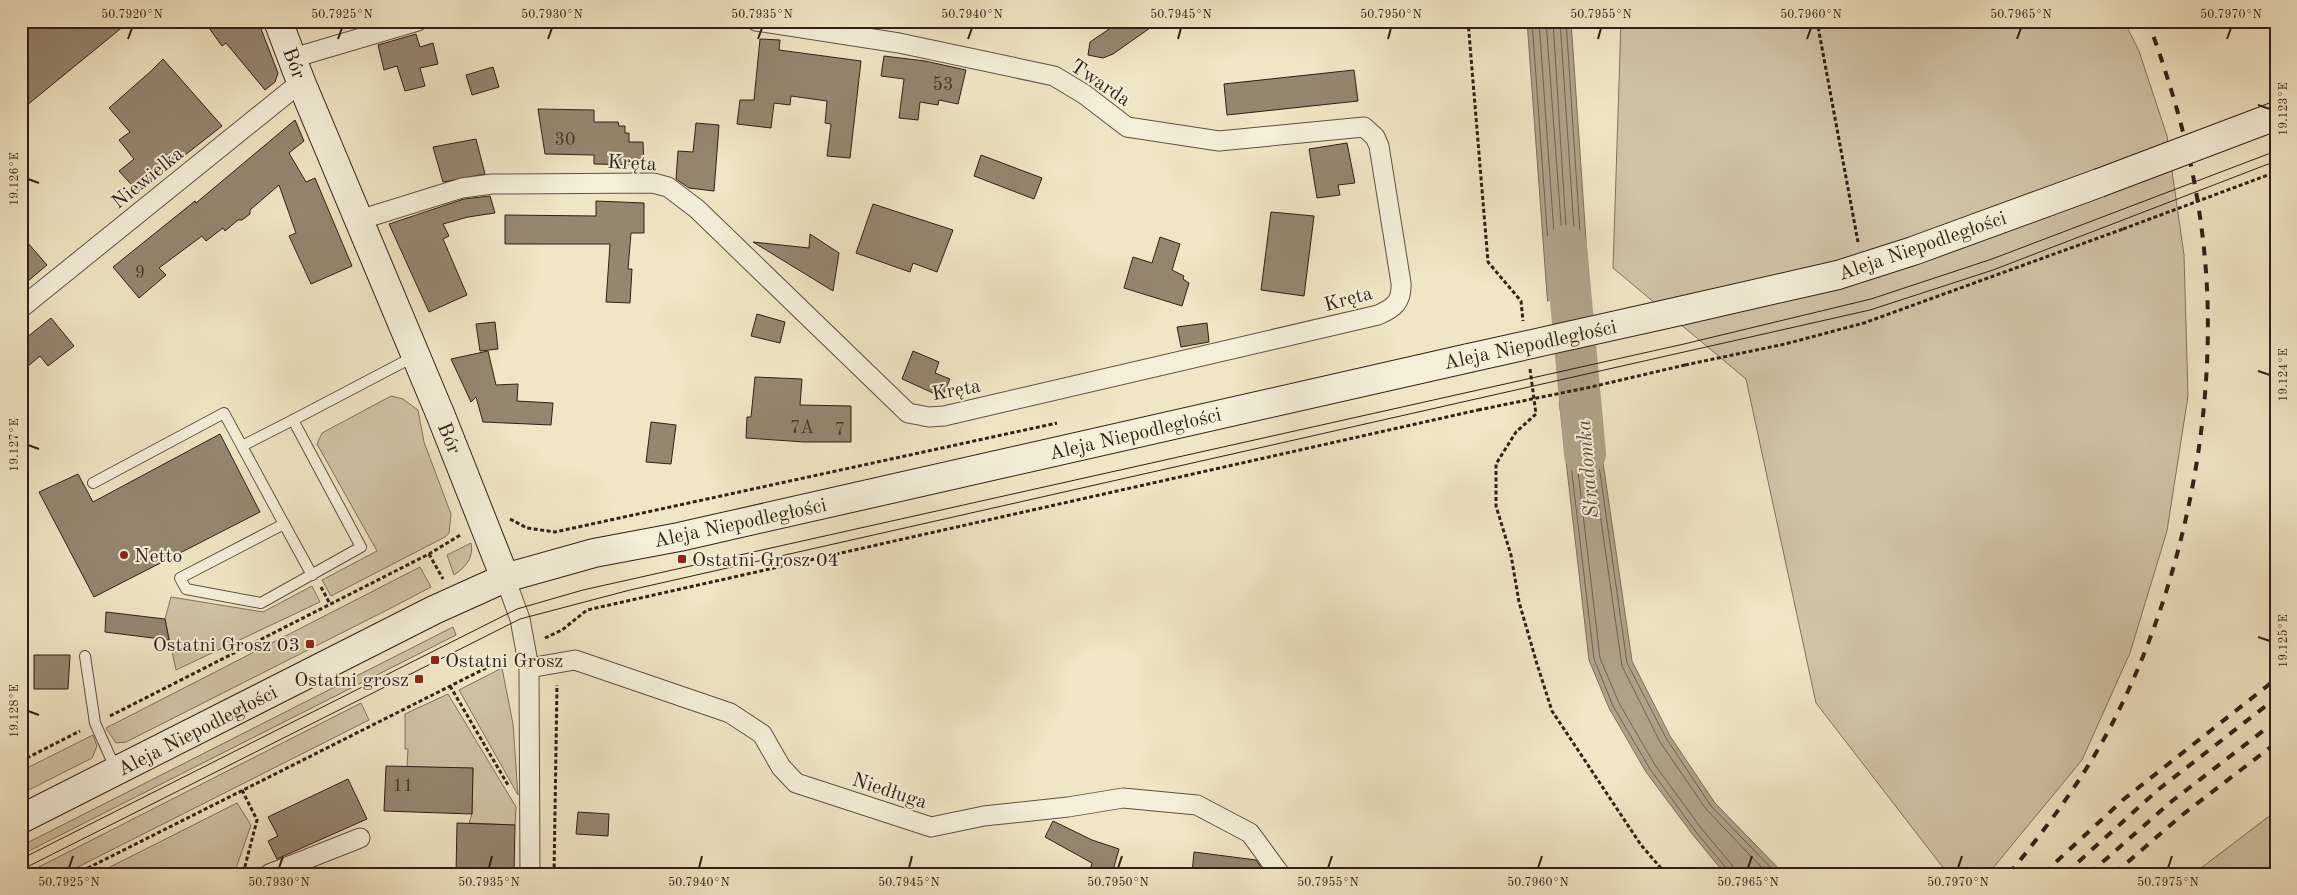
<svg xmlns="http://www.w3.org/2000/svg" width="2297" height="895" font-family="'Old Standard TT',serif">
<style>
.green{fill:#d0c3a6;stroke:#81715e}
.water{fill:#afa289;stroke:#7d6e5b}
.pier{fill:#f0e5c4}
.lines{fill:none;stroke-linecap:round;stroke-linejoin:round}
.shore{stroke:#706050;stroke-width:1}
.river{stroke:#afa289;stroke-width:42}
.building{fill:#958670;stroke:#321f16}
.lane-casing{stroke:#625042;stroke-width:12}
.street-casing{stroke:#625042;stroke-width:21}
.secondary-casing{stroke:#321f16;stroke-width:30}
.path{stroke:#321f16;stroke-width:3;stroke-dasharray:4 2.5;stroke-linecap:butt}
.lane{stroke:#f5eed9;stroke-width:10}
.street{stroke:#f5eed9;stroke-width:19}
.secondary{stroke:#f5eed9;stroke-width:28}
.tram{stroke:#321f16;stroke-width:1}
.rail{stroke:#321f16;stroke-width:4;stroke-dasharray:9 9;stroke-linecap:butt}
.secondary-bridge-casing{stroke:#321f16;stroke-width:30;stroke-linecap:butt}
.path-bridge{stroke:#321f16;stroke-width:3;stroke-dasharray:4 2.5;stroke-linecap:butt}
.secondary-bridge{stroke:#f5eed9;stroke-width:28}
.ticks{fill:none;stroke:#321f16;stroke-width:2}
.poi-dot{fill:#8f2418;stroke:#f5eed9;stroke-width:2}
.labels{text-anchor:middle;stroke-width:4;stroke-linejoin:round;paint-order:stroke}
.number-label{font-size:18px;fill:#4b392c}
.street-label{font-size:20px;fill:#321f16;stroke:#f5eed9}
.poi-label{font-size:20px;fill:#321f16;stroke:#f5eed9;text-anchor:start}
.water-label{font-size:21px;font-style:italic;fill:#5e4d3e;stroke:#f5eed9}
.neatline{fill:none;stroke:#321f16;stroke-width:2}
.ticks-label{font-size:12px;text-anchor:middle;fill:#321f16}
</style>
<rect width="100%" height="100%" fill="#f0e5c4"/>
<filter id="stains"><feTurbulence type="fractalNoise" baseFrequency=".004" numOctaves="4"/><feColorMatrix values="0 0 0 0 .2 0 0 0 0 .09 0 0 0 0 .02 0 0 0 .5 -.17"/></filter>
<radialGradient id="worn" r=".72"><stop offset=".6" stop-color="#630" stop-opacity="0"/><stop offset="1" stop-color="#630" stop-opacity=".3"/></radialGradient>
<g class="green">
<path d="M 1621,21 L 2124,21 L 2139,51 L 2167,136 L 2184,255 L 2188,396 L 2167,531 L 2130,653 L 2082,760 L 1988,874 L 1948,874 L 1816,703 L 1746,379 L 1613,268 Z"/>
<path d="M 391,396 L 403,399 L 418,410 L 424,442 L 451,514 L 449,533 L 445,537 L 331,596 L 322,580 L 377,551 L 317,444 L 322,433 Z"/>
<path d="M 471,543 C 474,557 466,567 454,575 L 447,555 Z"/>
<path d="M 420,567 L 431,587 L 391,608 L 126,742 L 116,743 L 106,728 Z"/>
<path d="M 312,586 L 320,602 L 176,670 L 165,619 L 171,597 L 263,612 Z"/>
<path d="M 453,627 L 456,635 L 21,855 L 21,846 Z"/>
<path d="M 502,668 L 513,724 L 518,795 L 459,690 Z"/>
<path d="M 448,694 L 516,807 L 515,825 L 469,823 L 472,814 L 473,768 L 407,767 L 408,749 L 405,749 L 405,714 Z"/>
<path d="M 361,703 L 369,720 L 64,874 L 25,874 Z"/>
<path d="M 93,735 L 97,746 L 92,758 L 21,794 L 21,771 Z"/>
<path d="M 237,803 L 251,825 L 234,874 L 96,874 Z"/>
<path d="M 2276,811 L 2276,874 L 2193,874 Z"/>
</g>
<g class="water">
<path d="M 1527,21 L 1571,21 L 1590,299 L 1548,308 Z"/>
<path d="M 1593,394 L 1632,661 L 1670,736 L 1715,803 L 1784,874 L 1725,874 L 1693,835 L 1646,772 L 1609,708 L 1589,660 L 1559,400 Z"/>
</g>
<g class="pier">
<path d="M 1592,293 L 1590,301 L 1549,311 L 1546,309 L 1545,302 Z"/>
<path d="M 1593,392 L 1596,394 L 1556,402 L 1558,397 Z"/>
</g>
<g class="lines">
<g class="shore">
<path d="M 1532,21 L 1552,299 L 1555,301 L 1584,293 L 1566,21"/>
<path d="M 1539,21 L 1558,291 L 1561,294 L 1578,288 L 1560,21"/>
<path d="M 1546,21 L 1565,276 L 1567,279 L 1569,276 L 1553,21"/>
<path d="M 1729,874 L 1727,869 L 1696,832 L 1650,769 L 1613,706 L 1594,659 L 1564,406 L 1566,404 L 1587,400 L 1590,402 L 1627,663 L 1666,738 L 1711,806 L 1777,874"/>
<path d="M 1735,874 L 1732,865 L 1701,828 L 1655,765 L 1619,703 L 1600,658 L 1571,412 L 1573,409 L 1582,407 L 1585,410 L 1622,666 L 1660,742 L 1706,809 L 1768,874"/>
</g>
<path class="river" d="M 1566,246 L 1585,454"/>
</g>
<g class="building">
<path d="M 38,21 L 130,21 L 21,110 L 21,35 Z"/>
<path d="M 204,21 L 258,21 L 278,73 L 275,82 L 265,90 L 226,43 L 222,46 Z"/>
<path d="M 1121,21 L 1160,21 L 1113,54 L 1103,58 L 1088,55 L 1090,42 Z"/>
<path d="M 416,34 L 420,47 L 433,43 L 438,64 L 420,68 L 425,86 L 405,91 L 397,66 L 384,70 L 378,45 Z"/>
<path d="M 760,39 L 780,40 L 779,50 L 861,61 L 850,158 L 827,156 L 831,124 L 825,123 L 827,101 L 791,96 L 790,105 L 774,103 L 771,128 L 737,124 L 740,100 L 754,100 Z"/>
<path d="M 884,56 L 925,61 L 966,70 L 958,104 L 939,100 L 938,105 L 920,102 L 918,120 L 899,118 L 904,79 L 881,76 Z"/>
<path d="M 163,59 L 222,126 L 138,192 L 119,171 L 134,159 L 119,140 L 130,132 L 109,108 L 150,72 Z"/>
<path d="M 493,67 L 499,87 L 472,95 L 466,75 Z"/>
<path d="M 1354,70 L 1358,101 L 1227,115 L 1224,84 Z"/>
<path d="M 538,109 L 594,110 L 594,122 L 618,122 L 619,126 L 625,126 L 625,133 L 629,133 L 629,142 L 643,142 L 644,165 L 594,164 L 594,155 L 545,154 Z"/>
<path d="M 295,120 L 304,141 L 289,153 L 306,182 L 315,178 L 352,266 L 311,284 L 289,236 L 296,233 L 279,185 L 250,210 L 250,214 L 242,220 L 238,220 L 225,231 L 223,228 L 206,241 L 202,236 L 159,268 L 166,275 L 139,298 L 113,267 L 195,201 L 196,203 Z"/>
<path d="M 696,123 L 719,125 L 714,191 L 689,188 L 676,179 L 678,151 L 693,152 Z"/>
<path d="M 476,139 L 485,174 L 443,182 L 433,147 Z"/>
<path d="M 1347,143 L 1355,183 L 1338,185 L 1340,195 L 1317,198 L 1309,149 Z"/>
<path d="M 981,155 L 1042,178 L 1034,199 L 974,176 Z"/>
<path d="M 490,196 L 495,213 L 468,217 L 443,224 L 449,236 L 443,239 L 467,295 L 429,312 L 389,224 L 464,199 Z"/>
<path d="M 596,201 L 644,203 L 644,233 L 631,233 L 628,269 L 632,269 L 630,303 L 606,302 L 610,244 L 505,244 L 505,215 L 596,216 Z"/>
<path d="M 873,204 L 953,230 L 937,272 L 913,263 L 910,272 L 856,253 Z"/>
<path d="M 1271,212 L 1314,216 L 1304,296 L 1261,290 Z"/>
<path d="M 810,234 L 839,253 L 833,291 L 753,242 L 809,248 Z"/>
<path d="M 21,235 L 47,265 L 21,287 Z"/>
<path d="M 1160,237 L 1180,244 L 1172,270 L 1184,276 L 1183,279 L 1189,283 L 1182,306 L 1124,288 L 1133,257 L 1152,263 Z"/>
<path d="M 757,314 L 785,322 L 780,343 L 751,336 Z"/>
<path d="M 51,318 L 74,346 L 48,366 L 40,356 L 21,372 L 21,342 Z"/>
<path d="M 495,322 L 498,349 L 480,351 L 476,324 Z"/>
<path d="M 1207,323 L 1209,342 L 1181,347 L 1177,327 Z"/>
<path d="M 488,351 L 496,385 L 518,384 L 517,401 L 553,403 L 551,425 L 483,422 L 476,397 L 471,402 L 451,359 Z"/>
<path d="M 913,351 L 939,362 L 935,373 L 950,379 L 942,397 L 902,379 Z"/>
<path d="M 755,377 L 802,379 L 800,405 L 851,406 L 851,442 L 804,442 L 746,438 L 747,417 L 751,417 Z"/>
<path d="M 651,422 L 676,425 L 671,464 L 646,462 Z"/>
<path d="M 220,434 L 260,512 L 94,597 L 39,492 L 78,474 L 93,502 Z"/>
<path d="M 106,612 L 165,619 L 169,640 L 105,632 Z"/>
<path d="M 34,655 L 70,655 L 68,689 L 34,689 Z"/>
<path d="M 386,766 L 473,768 L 472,814 L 384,811 Z"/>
<path d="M 348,779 L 367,819 L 277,859 L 268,841 L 278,836 L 268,817 Z"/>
<path d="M 578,812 L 609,814 L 608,836 L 576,834 Z"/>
<path d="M 1053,821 L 1092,840 L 1119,849 L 1112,874 L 1089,874 L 1092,863 L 1045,837 Z"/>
<path d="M 457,823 L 515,825 L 514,874 L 456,874 Z"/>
<path d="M 1194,852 L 1256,860 L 1266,874 L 1192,873 Z"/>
</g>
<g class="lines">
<g class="lane-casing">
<g id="lane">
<path d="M 293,420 L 415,356"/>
<path d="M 93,483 L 224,413 L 284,524 L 180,578 L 186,589 L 261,603 L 361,547 L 293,420 L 242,446"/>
<path d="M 284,524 L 312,575"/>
<path d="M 85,656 L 95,723 L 116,770"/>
</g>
</g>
<g class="street-casing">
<g id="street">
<path d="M 293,58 L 418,21"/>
<path d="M 359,220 L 462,188 L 492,184 L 653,183 L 668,187 L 697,209 L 908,413 L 929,417 L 944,416 L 1378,315 C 1394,308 1402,302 1401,283 L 1379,146 L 1375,137 L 1364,127 L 1219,141 L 1127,127 L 1084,94 L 1054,76 L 899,43 L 756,21"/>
<path d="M 21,308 L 301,82"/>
<path d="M 505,578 L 520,619 L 529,668 L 530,874"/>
<path d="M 529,668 L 575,660 L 730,713 L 762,734 L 781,767 L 796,783 L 931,827 L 984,816 L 1068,807 L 1123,798 L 1197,805 L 1250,833 L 1280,874"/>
<path d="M 269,874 L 360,838"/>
</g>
</g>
<g class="secondary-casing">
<g id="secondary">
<path d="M 278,21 L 301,82 L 441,416 L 505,578"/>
<path d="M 1680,311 L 1838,275 L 1913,251 L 2099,183"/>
<path d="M 21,819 L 434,610 L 505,578 L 594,553 L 679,537 L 1469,358"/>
</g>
</g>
<g class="path">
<path d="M 1468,21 L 1488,262 L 1521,301 L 1523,321"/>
<path d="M 1817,21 L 1858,242"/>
<path d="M 1685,365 L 1785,344 L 1864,323 L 2123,229"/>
<path d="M 1530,369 L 1536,414 L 1516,432 L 1496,464 L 1496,506 L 1511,555 L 1519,602 L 1537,664 L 1552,711 L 1641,845 L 1666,874"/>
<path d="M 510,519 L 527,528 L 555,532 L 1057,423"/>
<path d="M 429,554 L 443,579"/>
<path d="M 321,587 L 330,604"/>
<path d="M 545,638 L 562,630 L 587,610 L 1478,410"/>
<path d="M 450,686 L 508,785"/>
<path d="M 110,716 L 429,554 L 462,534"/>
<path d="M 21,761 L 80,731"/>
<path d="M 242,790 L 257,820 L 243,874"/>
<path d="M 76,874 L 506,658"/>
<path d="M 554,874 L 557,685"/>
</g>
<use href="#lane" class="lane"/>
<use href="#street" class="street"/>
<use href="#secondary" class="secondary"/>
<g class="tram">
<path d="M 21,859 L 517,609 L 583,590 L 1684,344 L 1871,299 L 1992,259 L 2276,151"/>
<path d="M 21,870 L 520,619 L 630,590 L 1870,310 L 1993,270 L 2276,161"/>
</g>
<g class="rail">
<path d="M 2009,874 C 2047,827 2084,778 2112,724 C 2188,577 2224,388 2201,224 C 2192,154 2172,87 2148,21"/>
<path d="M 2043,874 L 2124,799 L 2276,679"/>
<path d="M 2065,874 L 2159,789 L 2276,698"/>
<path d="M 2089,874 L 2172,801 L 2276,721"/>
<path d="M 2114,874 L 2182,815 L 2276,743"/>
</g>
<g class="secondary-bridge-casing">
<g id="secondary-bridge">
<path d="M 2099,183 L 2276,116"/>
<path d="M 1469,358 L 1680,311"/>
</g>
</g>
<g class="path-bridge">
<path d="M 2123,229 L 2276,172"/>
<path d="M 1478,410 L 1591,387 L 1685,365"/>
</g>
<use href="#secondary-bridge" class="secondary-bridge"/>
</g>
<path class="ticks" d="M 128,39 L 132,28M 338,39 L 342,28M 548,39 L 552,28M 758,39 L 762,28M 968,39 L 972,28M 1178,39 L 1181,28M 1388,39 L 1391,28M 1598,39 L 1601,28M 1807,39 L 1811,28M 2017,39 L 2021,28M 2227,39 L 2231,28M 2258,105 L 2270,109M 28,179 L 39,183M 2258,371 L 2270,375M 28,445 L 39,449M 2258,637 L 2270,641M 28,711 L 39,715M 69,868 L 73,856M 279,868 L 283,856M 489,868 L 492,856M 699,868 L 702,856M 909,868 L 912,856M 1118,868 L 1122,856M 1328,868 L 1332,856M 1538,868 L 1542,856M 1748,868 L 1752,856M 1958,868 L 1962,856M 2168,868 L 2172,856"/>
<g class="poi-dot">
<circle cx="124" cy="555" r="5"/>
<rect x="677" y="554" width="10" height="10" rx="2.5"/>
<rect x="305" y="639" width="10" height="10" rx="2.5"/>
<rect x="430" y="655" width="10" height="10" rx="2.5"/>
<rect x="414" y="674" width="10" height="10" rx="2.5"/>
</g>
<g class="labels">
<g class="number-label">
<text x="943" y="90">53</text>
<text x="565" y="145">30</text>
<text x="140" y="278">9</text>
<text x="802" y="433">7A</text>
<text x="840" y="435">7</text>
<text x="403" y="791">11</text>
</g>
<g class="street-label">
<text transform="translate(295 63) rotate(69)" y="7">Bór</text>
<text transform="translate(1101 82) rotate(34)" y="7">Twarda</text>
<text transform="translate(632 162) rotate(3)" y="7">Kręta</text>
<text transform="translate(147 177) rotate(-39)" y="7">Niewielka</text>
<text transform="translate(1922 245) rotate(-19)" y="7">Aleja Niepodległości</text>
<text transform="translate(1348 298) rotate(-15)" y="7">Kręta</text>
<text transform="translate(1530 344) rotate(-12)" y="7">Aleja Niepodległości</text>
<text transform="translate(956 389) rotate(-10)" y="7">Kręta</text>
<text transform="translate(1135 433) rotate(-13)" y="7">Aleja Niepodległości</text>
<text transform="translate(450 438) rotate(68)" y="7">Bór</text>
<text transform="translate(740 522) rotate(-12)" y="7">Aleja Niepodległości</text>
<text transform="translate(197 730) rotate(-27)" y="7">Aleja Niepodległości</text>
<text transform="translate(890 790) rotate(18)" y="7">Niedługa</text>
</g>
<g class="poi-label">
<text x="134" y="562">Netto</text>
<text x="692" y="566">Ostatni Grosz 04</text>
<text x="300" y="651" text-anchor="end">Ostatni Grosz 03</text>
<text x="445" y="667">Ostatni Grosz</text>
<text x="409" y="686" text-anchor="end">Ostatni grosz</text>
</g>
<g class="water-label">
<text transform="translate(1587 469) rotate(-95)" y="7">Stradomka</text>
</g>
</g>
<rect width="2297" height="895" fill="none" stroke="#f0e5c4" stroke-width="55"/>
<rect x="28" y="28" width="2242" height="840" class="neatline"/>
<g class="ticks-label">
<text x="132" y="18">50.7920°N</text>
<text x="342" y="18">50.7925°N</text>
<text x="552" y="18">50.7930°N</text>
<text x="762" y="18">50.7935°N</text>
<text x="972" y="18">50.7940°N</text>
<text x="1181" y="18">50.7945°N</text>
<text x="1391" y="18">50.7950°N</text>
<text x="1601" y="18">50.7955°N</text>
<text x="1811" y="18">50.7960°N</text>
<text x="2021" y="18">50.7965°N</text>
<text x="2231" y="18">50.7970°N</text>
<text transform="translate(2283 109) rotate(-90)" y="4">19.123°E</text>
<text transform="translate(14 179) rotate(-90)" y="4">19.126°E</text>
<text transform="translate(2283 375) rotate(-90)" y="4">19.124°E</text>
<text transform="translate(14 445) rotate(-90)" y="4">19.127°E</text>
<text transform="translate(2283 641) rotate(-90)" y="4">19.125°E</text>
<text transform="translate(14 711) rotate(-90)" y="4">19.128°E</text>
<text x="69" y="886">50.7925°N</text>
<text x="279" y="886">50.7930°N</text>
<text x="489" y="886">50.7935°N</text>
<text x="699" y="886">50.7940°N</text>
<text x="909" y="886">50.7945°N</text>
<text x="1118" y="886">50.7950°N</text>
<text x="1328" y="886">50.7955°N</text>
<text x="1538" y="886">50.7960°N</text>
<text x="1748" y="886">50.7965°N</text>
<text x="1958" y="886">50.7970°N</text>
<text x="2168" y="886">50.7975°N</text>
</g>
<rect width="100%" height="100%" filter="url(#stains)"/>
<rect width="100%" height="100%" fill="url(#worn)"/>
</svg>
